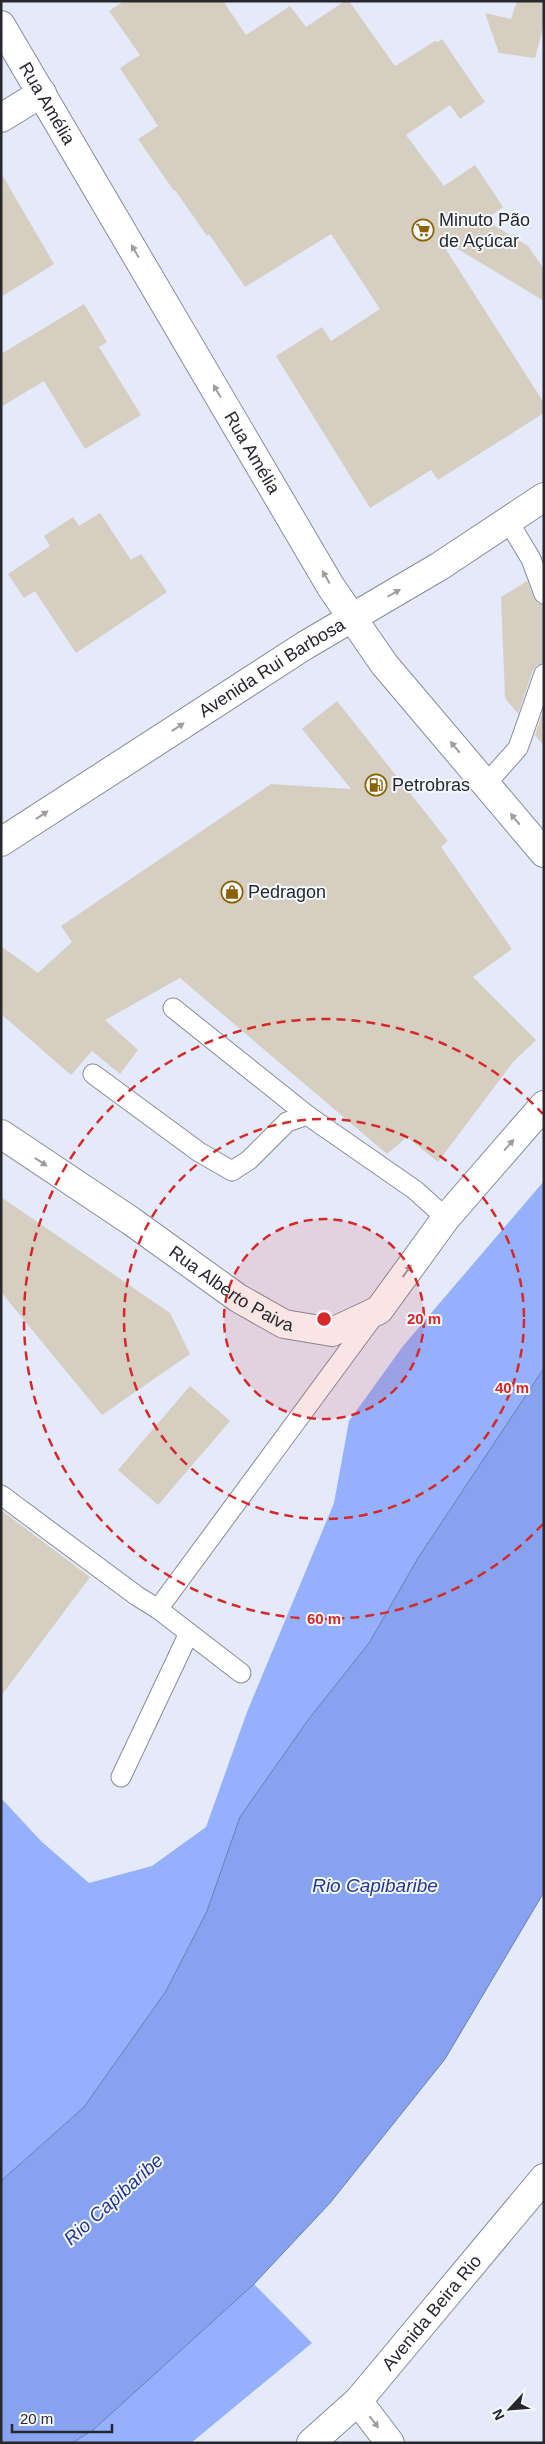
<svg xmlns="http://www.w3.org/2000/svg" width="545" height="2444" font-family="Helvetica,sans-serif">
<style>
.forest{fill:#95b1fe}
.water{fill:#87a2ee;stroke:#6a7db4}
.building{fill:#d6cec0}
.lines{fill:none;stroke-linecap:round;stroke-linejoin:round}
.service-casing{stroke:#878c99;stroke-width:21}
.minor-casing{stroke:#878c99;stroke-width:30}
.secondary-casing{stroke:#878c99;stroke-width:30}
.service{stroke:#fff;stroke-width:19}
.minor{stroke:#fff;stroke-width:28}
.secondary{stroke:#fff;stroke-width:28}
.oneway{fill:#9d9ea1}
.ring{fill:none;stroke:#d62828;stroke-width:2.5;stroke-dasharray:9 6}
.labels{text-anchor:middle;stroke-width:4;stroke-linejoin:round;paint-order:stroke}
.street-label{font-size:18px;fill:#26282e;stroke:#f5f8fd}
.poi-label{font-size:18px;fill:#26282e;stroke:#f5f8fd;text-anchor:start}
.water-label{font-size:19px;font-style:italic;fill:#23388e;stroke:#f5f8fd}
.centre{fill:#d62828;stroke:#f5f8fd;stroke-width:2.5}
.ring-label{font-size:15px;text-anchor:middle;font-weight:bold;fill:#d62828;stroke:#f5f8fd;stroke-width:4;stroke-linejoin:round;paint-order:stroke}
</style>
<rect width="100%" height="100%" fill="#e4eaf9"/>
<g class="forest">
<path d="M 544,1181 L 544,1368 L 418,1558 L 369,1643 L 308,1720 L 240,1817 L 207,1911 L 166,1991 L 84,2107 L 1,2181 L 1,1798 L 41,1841 L 89,1883 L 152,1866 L 206,1827 L 247,1712 L 334,1503 L 349,1421 L 403,1346 Z"/>
<path d="M 254,2284 L 312,2343 L 191,2443 L 72,2443 L 93,2430 Z"/>
</g>
<path class="water" d="M 544,1368 L 544,1892 L 445,2059 L 330,2203 L 254,2284 L 93,2430 L 72,2443 L 1,2443 L 1,2181 L 84,2107 L 166,1991 L 207,1911 L 240,1817 L 308,1720 L 369,1643 L 418,1558 Z"/>
<g class="building">
<path d="M 124,1 L 223,1 L 246,35 L 290,6 L 306,27 L 345,1 L 349,1 L 395,66 L 435,41 L 438,42 L 442,39 L 485,102 L 460,119 L 450,105 L 406,135 L 444,186 L 475,165 L 503,207 L 485,220 L 528,246 L 544,269 L 544,301 L 438,237 L 544,403 L 544,413 L 438,480 L 431,470 L 370,508 L 276,356 L 322,327 L 331,341 L 380,309 L 331,234 L 245,287 L 209,234 L 207,236 L 175,190 L 174,191 L 138,139 L 158,126 L 120,68 L 140,55 L 109,11 Z"/>
<path d="M 517,1 L 544,1 L 544,24 L 535,58 L 499,53 L 485,13 L 511,19 Z"/>
<path d="M 1,173 L 54,264 L 1,297 Z"/>
<path d="M 84,304 L 107,342 L 99,347 L 141,415 L 85,449 L 44,381 L 1,407 L 1,354 Z"/>
<path d="M 100,513 L 131,560 L 141,554 L 167,592 L 76,653 L 35,591 L 24,598 L 8,574 L 50,546 L 44,536 L 73,517 L 79,526 Z"/>
<path d="M 527,581 L 534,598 L 537,603 L 544,605 L 544,663 L 537,665 L 533,670 L 518,714 L 505,698 L 501,597 Z"/>
<path d="M 337,701 L 448,841 L 441,847 L 512,949 L 473,977 L 536,1040 L 513,1062 L 438,1162 L 407,1137 L 387,1154 L 180,978 L 105,1020 L 138,1050 L 120,1074 L 92,1051 L 71,1075 L 1,1014 L 1,946 L 38,973 L 72,942 L 61,926 L 271,784 L 351,789 L 302,729 Z"/>
<path d="M 544,709 L 544,746 L 535,735 Z"/>
<path d="M 1,1197 L 170,1313 L 190,1354 L 102,1415 L 1,1292 Z"/>
<path d="M 190,1386 L 230,1421 L 158,1505 L 118,1470 Z"/>
<path d="M 1,1510 L 90,1577 L 1,1696 Z"/>
</g>
<g class="lines">
<g class="service-casing">
<g id="service">
<path d="M 508,521 L 531,559 L 544,594"/>
<path d="M 486,784 L 518,748 L 544,674"/>
<path d="M 173,1008 L 307,1115"/>
<path d="M 93,1074 L 199,1152 L 232,1171 L 249,1160 L 287,1122 L 307,1115 L 415,1190 L 446,1218"/>
<path d="M 1,1495 L 137,1596 L 158,1609 L 376,1313"/>
<path d="M 158,1609 L 241,1673"/>
<path d="M 121,1777 L 189,1633"/>
</g>
</g>
<g class="minor-casing">
<g id="minor">
<path d="M 1,118 L 42,93"/>
<path d="M 358,2401 L 390,2443"/>
</g>
</g>
<g class="secondary-casing">
<g id="secondary">
<path id="s1" d="M 1,25 L 331,587 L 384,664 L 544,853"/>
<path id="s2" d="M 1,842 L 304,646 L 440,566 L 544,497"/>
<path id="s3" d="M 1,1134 L 131,1221 L 238,1298 L 284,1324 L 332,1332 L 379,1310 L 446,1218 L 544,1105"/>
<path id="s4" d="M 311,2443 L 358,2401 L 544,2178"/>
</g>
</g>
<use href="#service" class="service"/>
<use href="#minor" class="minor"/>
<use href="#secondary" class="secondary"/>
</g>
<defs><path id="oneway-solid" d="M-6-.8H1V-3.2L6.5 0L1 3.2V.8H-6Z" transform="scale(1.25)"/></defs>
<g class="oneway">
<use href="#oneway-solid" transform="translate(135 251) rotate(-120)"/>
<use href="#oneway-solid" transform="translate(217 391) rotate(-120)"/>
<use href="#oneway-solid" transform="translate(326 577) rotate(-120)"/>
<use href="#oneway-solid" transform="translate(394 593) rotate(-30)"/>
<use href="#oneway-solid" transform="translate(178 727) rotate(-33)"/>
<use href="#oneway-solid" transform="translate(455 747) rotate(-130)"/>
<use href="#oneway-solid" transform="translate(42 815) rotate(-34)"/>
<use href="#oneway-solid" transform="translate(515 819) rotate(-130)"/>
<use href="#oneway-solid" transform="translate(509 1145) rotate(-49)"/>
<use href="#oneway-solid" transform="translate(41 1162) rotate(34)"/>
<use href="#oneway-solid" transform="translate(407 1271) rotate(-54)"/>
<use href="#oneway-solid" transform="translate(374 2422) rotate(52)"/>
</g>
<circle cx="324" cy="1319" r="100" fill="#d62828" fill-opacity=".12"/>
<g class="ring">
<circle cx="324" cy="1319" r="100"/>
<circle cx="324" cy="1319" r="200"/>
<path d="M543 1524A300 300 0 1 1 543 1114"/>
</g>
<defs>
<g id="supermarket-ring" transform="scale(1.125)"><circle r="9.5" fill="#f5f8fd" stroke="#8b6304" stroke-width="1.5"/><path d="M-6-5.5h2.5l.6 2H6L4.5 2H-2.5L-4.4-4H-6ZM-1.5 3.2a1.3 1.3 0 1 0 .1 0ZM3 3.2a1.3 1.3 0 1 0 .1 0Z" fill="#8b6304"/></g>
<g id="fuel-ring" transform="scale(1.125)"><circle r="9.5" fill="#f5f8fd" stroke="#8b6304" stroke-width="1.5"/><path d="M-5.5-6h7V0h2V4h1.3V-2.5L3-4.5l.8-.8L6-3V5H2.5V1h-1V6h-7ZM-4.2-4.7v3.2H.2V-4.7Z" fill="#8b6304"/></g>
<g id="shop-ring" transform="scale(1.125)"><circle r="9.5" fill="#f5f8fd" stroke="#8b6304" stroke-width="1.5"/><path d="M-5-2.5h2.3a2.7 3.5 0 0 1 5.4 0H5L5.5 6h-11ZM-1.5-2.5h3a1.5 2.3 0 0 0-3 0Z" fill="#8b6304"/></g>
</defs>
<g fill-rule="evenodd">
<use href="#supermarket-ring" x="423" y="230"/>
<use href="#fuel-ring" x="376" y="785"/>
<use href="#shop-ring" x="232" y="892"/>
</g>
<g class="labels">
<g class="street-label">
<text dy="6" stroke="none"><textPath href="#s1" startOffset="91">Rua Amélia</textPath></text>
<text dy="6" stroke="none"><textPath href="#s1" startOffset="496">Rua Amélia</textPath></text>
<text dy="6" stroke="none"><textPath href="#s2" startOffset="322">Avenida Rui Barbosa</textPath></text>
<text dy="6" stroke="none"><textPath href="#s3" startOffset="278">Rua Alberto Paiva</textPath></text>
<text dy="6" stroke="none"><textPath href="#s4" startOffset="178">Avenida Beira Rio</textPath></text>
</g>
<g class="poi-label">
<text x="439" y="226">Minuto Pão<tspan x="439" dy="21">de Açúcar</tspan></text>
<text x="392" y="791">Petrobras</text>
<text x="248" y="898">Pedragon</text>
</g>
<g class="water-label">
<text x="375" y="1892">Rio Capibaribe</text>
<text transform="translate(113 2199) rotate(-42)" y="7">Rio Capibaribe</text>
</g>
</g>
<circle cx="324" cy="1319" r="8" class="centre"/>
<g class="ring-label">
<text x="424" y="1324">20 m</text>
<text x="512" y="1393">40 m</text>
<text x="324" y="1624">60 m</text>
</g>
<rect width="545" height="2444" fill="none" stroke="#26282e" stroke-width="5"/>
<g transform="translate(510 2409) rotate(244)" stroke="#f5f8fd" stroke-width="4" paint-order="stroke">
<path d="M0-4L9 19L0 12L-9 19Z" fill="#26282e"/>
<text y="-8" font-size="14" font-weight="bold" text-anchor="middle" fill="#26282e">N</text>
</g>
<path d="M12 2424v8h100v-8" fill="none" stroke="#26282e" stroke-width="2.5"/>
<text x="20" y="2424" font-size="15" fill="#26282e" stroke="#f5f8fd" stroke-width="4" paint-order="stroke">20 m</text>
</svg>
